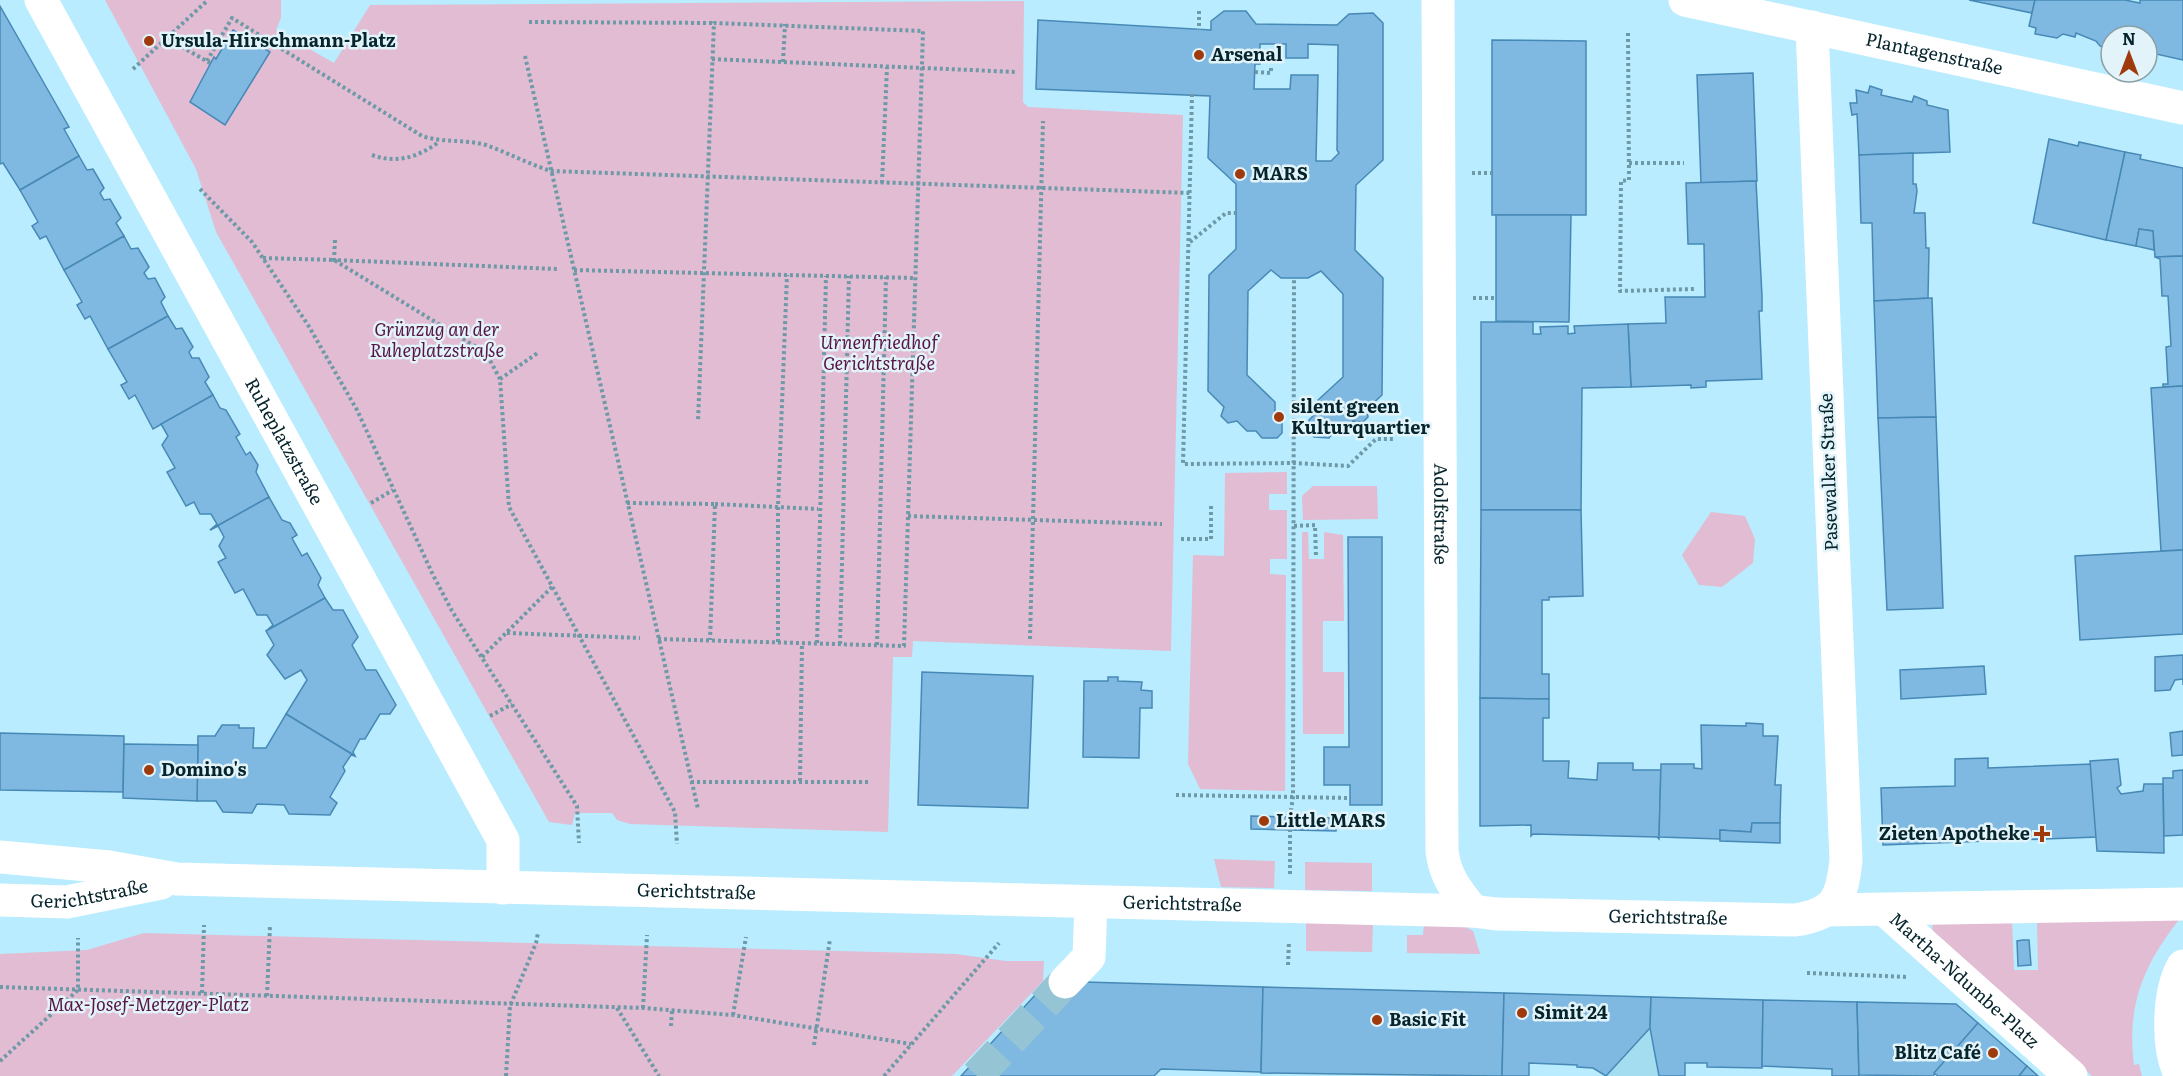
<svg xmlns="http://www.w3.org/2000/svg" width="2183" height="1076" font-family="Literata,serif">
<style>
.built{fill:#a4ddf0}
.green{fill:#e1bcd3}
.building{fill:#7fb8e0;stroke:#4789b6;stroke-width:1.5;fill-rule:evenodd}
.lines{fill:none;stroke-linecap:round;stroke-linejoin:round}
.minor-tunnel{stroke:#95c4d4;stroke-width:33;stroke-dasharray:33 16;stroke-linecap:butt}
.path{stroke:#6e99a7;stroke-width:4;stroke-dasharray:3 3;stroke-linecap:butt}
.minor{stroke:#fff;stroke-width:33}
.poi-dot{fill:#9f3a0c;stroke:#e2f3f9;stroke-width:2}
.labels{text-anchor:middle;stroke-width:5;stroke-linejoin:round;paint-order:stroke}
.poi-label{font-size:18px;font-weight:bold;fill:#05242c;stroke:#e2f3f9;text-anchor:start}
.street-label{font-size:18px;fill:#05242c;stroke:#e2f3f9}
.park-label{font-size:18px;font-style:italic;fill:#571545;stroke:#e2f3f9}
</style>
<rect width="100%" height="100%" fill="#b9ecfe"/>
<path class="built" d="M 1650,1028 L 1659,1076 L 1606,1076 Z"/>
<g class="green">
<path d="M 105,0 L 281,0 L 281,18 L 276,30 L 334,63 L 370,5 L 1024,1 L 1023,102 L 1028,107 L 1183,115 L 1171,651 L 913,641 L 912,657 L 893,657 L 888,832 L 630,824 L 617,820 L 612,813 L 575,813 L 572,825 L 549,822 L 216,232 L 196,169 Z"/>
<path d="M 1287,472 L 1287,494 L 1269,494 L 1269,510 L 1287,510 L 1287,559 L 1270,559 L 1270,574 L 1286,575 L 1285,791 L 1200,789 L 1188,764 L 1193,555 L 1224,556 L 1225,473 Z"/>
<path d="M 1313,486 L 1377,486 L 1378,519 L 1303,520 L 1302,496 Z"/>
<path d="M 1711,512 L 1745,516 L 1755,539 L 1753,563 L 1722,587 L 1699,585 L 1682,555 Z"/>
<path d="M 1302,532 L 1308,532 L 1309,559 L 1324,559 L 1324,532 L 1343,535 L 1344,621 L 1323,621 L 1323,672 L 1344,672 L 1344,734 L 1303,734 Z"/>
<path d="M 1214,859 L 1275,861 L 1274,888 L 1221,887 Z"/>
<path d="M 1305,862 L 1372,863 L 1372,891 L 1305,890 Z"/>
<path d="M 2182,916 C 2145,962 2126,1004 2134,1065 L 2139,1064 L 2142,1076 L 2092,1076 L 1933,934 L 1932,922 L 2012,921 L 2014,970 L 2038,970 L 2037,921 Z"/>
<path d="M 1306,921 L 1373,922 L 1372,952 L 1306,951 Z"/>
<path d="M 1424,923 L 1460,924 L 1473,931 L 1480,954 L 1407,953 L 1407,935 L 1423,935 Z"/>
<path d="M 144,933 L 956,954 L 1006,961 L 1044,961 L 1043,981 L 952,1076 L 0,1076 L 0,954 L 87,950 Z"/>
</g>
<g class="building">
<path d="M 1969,0 L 2035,0 L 2032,13 Z"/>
<path d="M 2035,0 L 2125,0 L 2140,3 L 2140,0 L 2183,0 L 2183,60 L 2147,52 L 2147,36 L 2111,36 L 2111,51 L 2100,46 L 2096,41 L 2076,33 L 2075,37 L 2063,34 L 2057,38 L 2035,34 L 2036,28 L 2029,26 Z"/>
<path d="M 0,6 L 69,127 L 64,129 L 79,156 L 20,190 L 3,163 L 0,164 Z"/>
<path d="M 1224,11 L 1246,11 L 1256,24 L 1337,25 L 1349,14 L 1373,13 L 1383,23 L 1383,160 L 1356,185 L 1355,250 L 1383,278 L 1382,395 L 1367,409 L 1368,417 L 1363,422 L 1353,421 L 1343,431 L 1334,431 L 1329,438 L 1314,437 L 1310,433 L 1309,420 L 1317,412 L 1318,400 L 1343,377 L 1343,294 L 1321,271 L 1308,278 L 1281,278 L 1271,270 L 1248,291 L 1247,375 L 1275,402 L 1275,413 L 1282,419 L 1282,433 L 1277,438 L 1262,438 L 1256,431 L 1247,431 L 1237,421 L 1228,423 L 1221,416 L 1224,407 L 1208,391 L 1209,275 L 1236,249 L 1236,184 L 1208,158 L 1210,96 L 1036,89 L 1038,20 L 1211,30 L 1211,21 ZM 1260,44 L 1286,44 L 1286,58 L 1308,58 L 1308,44 L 1338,45 L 1337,150 L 1339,153 L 1331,161 L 1316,161 L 1318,75 L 1291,75 L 1290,89 L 1254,89 L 1255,64 L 1260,64 Z"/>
<path d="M 233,30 L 270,52 L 225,125 L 190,102 L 214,57 L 216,59 Z"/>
<path d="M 1492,40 L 1586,41 L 1586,215 L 1492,215 Z"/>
<path d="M 1753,73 L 1757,181 L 1701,183 L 1697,75 Z"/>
<path d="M 1870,86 L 1882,90 L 1881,95 L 1912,102 L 1914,96 L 1927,101 L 1927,105 L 1948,110 L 1950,152 L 1859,155 L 1857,114 L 1852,115 L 1850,103 L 1857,103 L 1856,90 L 1868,93 Z"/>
<path d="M 2049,139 L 2078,146 L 2079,142 L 2125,152 L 2106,240 L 2033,223 Z"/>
<path d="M 2125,152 L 2141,155 L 2140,159 L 2183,168 L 2183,256 L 2155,257 L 2153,231 L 2139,229 L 2136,246 L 2106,240 Z"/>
<path d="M 1913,153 L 1913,184 L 1916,184 L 1917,191 L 1914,213 L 1925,213 L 1926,248 L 1929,248 L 1928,298 L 1874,301 L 1872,223 L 1861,223 L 1859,155 Z"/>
<path d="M 79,156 L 87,170 L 93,169 L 104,188 L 100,193 L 104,200 L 110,199 L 121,218 L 116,223 L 124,236 L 64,270 L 46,236 L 40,239 L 32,226 L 38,222 L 20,190 Z"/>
<path d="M 1756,181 L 1762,296 L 1762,311 L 1759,311 L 1762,379 L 1706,381 L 1706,387 L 1691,388 L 1691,385 L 1631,387 L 1628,324 L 1666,323 L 1665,297 L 1705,297 L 1704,244 L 1688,244 L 1686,183 Z"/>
<path d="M 1496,215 L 1571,215 L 1569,322 L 1496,321 Z"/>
<path d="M 2139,229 L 2153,231 L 2154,250 L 2136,246 Z"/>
<path d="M 124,236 L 131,249 L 138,248 L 149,267 L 144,273 L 148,279 L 155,278 L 165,297 L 161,302 L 168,316 L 108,349 L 90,316 L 85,319 L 77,305 L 82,302 L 64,270 Z"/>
<path d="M 2183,256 L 2183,386 L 2163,387 L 2163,384 L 2168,384 L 2166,347 L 2171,346 L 2168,296 L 2162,296 L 2160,259 L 2155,257 Z"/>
<path d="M 1932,298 L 1936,417 L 1878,418 L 1874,301 Z"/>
<path d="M 168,316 L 176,329 L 182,328 L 193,347 L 189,352 L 192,358 L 199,358 L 209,377 L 205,382 L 213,395 L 153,429 L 135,395 L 129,399 L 121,385 L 127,382 L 108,349 Z"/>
<path d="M 1481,322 L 1533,322 L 1533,334 L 1541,334 L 1540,327 L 1568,326 L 1568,334 L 1575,333 L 1574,326 L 1628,324 L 1631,387 L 1582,388 L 1581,510 L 1481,510 Z"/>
<path d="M 2183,386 L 2183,550 L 2161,551 L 2151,388 Z"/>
<path d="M 213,395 L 220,408 L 226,410 L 240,434 L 236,437 L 246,455 L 250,452 L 258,465 L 256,472 L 269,497 L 210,530 L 217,524 L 211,514 L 200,514 L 194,502 L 186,506 L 167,472 L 175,468 L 162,445 L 168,436 L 161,424 Z"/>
<path d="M 1936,417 L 1943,608 L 1887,610 L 1878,418 Z"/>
<path d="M 269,497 L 282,520 L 290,523 L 297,535 L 292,538 L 302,556 L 307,553 L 321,578 L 318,585 L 325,598 L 266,631 L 273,625 L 267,615 L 257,615 L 243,589 L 235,593 L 218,562 L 226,558 L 219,546 L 224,537 L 218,526 L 210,530 Z"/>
<path d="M 1481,510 L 1581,510 L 1583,596 L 1549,597 L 1549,600 L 1542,600 L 1542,674 L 1549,674 L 1549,699 L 1480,698 Z"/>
<path d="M 1348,537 L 1382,537 L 1382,805 L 1350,805 L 1350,785 L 1324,785 L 1324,747 L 1349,747 Z"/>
<path d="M 2183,550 L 2183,634 L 2080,640 L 2075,556 Z"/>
<path d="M 325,598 L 333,610 L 343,610 L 358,637 L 352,645 L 366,670 L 376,670 L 396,705 L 390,714 L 380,714 L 365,739 L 360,739 L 353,752 L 355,756 L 286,714 L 307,680 L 301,670 L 285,679 L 267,655 L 274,645 L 266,631 Z"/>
<path d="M 2183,655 L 2183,685 L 2183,679 L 2175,680 L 2170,690 L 2155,691 L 2155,657 Z"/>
<path d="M 1984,666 L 1986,694 L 1901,699 L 1900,670 Z"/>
<path d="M 922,672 L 1033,676 L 1028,808 L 918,805 Z"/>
<path d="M 1108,677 L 1118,677 L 1118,681 L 1142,682 L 1141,690 L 1152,691 L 1152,708 L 1140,708 L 1139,758 L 1083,757 L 1084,681 L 1108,681 Z"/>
<path d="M 1480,698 L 1549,699 L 1549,718 L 1543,718 L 1543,761 L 1569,761 L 1568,778 L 1597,780 L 1598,763 L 1633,763 L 1633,770 L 1661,770 L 1659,839 L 1657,837 L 1533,834 L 1531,836 L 1531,825 L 1480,826 Z"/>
<path d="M 286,714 L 355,756 L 351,755 L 343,767 L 345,771 L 330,797 L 337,803 L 330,815 L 289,814 L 284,805 L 257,804 L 252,813 L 223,812 L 216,801 L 197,801 L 198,736 L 215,736 L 222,725 L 239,725 L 239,728 L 254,728 L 253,748 L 266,748 Z"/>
<path d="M 1746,723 L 1763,724 L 1763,736 L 1778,736 L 1775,785 L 1781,785 L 1780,823 L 1752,823 L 1751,832 L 1720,830 L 1720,839 L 1659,837 L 1661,764 L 1694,764 L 1694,768 L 1702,769 L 1701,725 L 1746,726 Z"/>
<path d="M 2183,731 L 2183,755 L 2172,756 L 2170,733 Z"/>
<path d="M 0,733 L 124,736 L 123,792 L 0,790 Z"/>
<path d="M 124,744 L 198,745 L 197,801 L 123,798 Z"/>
<path d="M 1988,758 L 1988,768 L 2092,764 L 2097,837 L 1883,845 L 1881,788 L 1955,786 L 1955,759 Z"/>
<path d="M 2118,759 L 2121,785 L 2117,788 L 2121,794 L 2143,791 L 2144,784 L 2163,784 L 2164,853 L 2097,851 L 2090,761 Z"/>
<path d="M 2183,770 L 2183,835 L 2164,836 L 2163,778 L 2173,778 L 2173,771 Z"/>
<path d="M 1251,816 L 1336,818 L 1336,831 L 1251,829 Z"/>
<path d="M 1752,823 L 1780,823 L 1780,843 L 1720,841 L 1720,830 L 1751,832 Z"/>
<path d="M 2023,940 L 2029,940 L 2031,965 L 2018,966 L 2017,941 Z"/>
<path d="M 1048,981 L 1263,987 L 1261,1072 L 1161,1069 L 1154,1076 L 961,1076 Z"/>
<path d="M 1263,987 L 1504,993 L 1502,1076 L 1261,1073 Z"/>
<path d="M 1504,993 L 1651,997 L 1650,1028 L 1606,1076 L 1593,1068 L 1577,1067 L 1577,1065 L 1529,1063 L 1529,1076 L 1502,1076 Z"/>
<path d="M 1651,997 L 1763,1000 L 1762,1068 L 1707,1067 L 1707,1063 L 1685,1063 L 1685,1076 L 1659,1076 L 1650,1028 Z"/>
<path d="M 1763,1000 L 1857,1002 L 1859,1076 L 1832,1076 L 1832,1069 L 1762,1066 Z"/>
<path d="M 1857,1002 L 1956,1004 L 1978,1023 L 1933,1076 L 1859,1075 Z"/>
<path d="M 1978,1023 L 2027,1066 L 2019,1076 L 1938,1076 L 1934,1073 Z"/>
<path d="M 2027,1066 L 2038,1076 L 2019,1076 Z"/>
</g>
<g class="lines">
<path class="minor-tunnel" d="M 977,1076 L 1065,982"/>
<g class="path">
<path d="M 1199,11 L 1199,30"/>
<path d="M 529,22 L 714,23"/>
<path d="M 1628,33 L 1629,180 L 1621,181 L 1620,291 L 1695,289"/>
<path d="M 166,38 L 210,63"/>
<path d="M 525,56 L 698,809"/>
<path d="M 712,59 L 1017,72"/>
<path d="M 207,61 L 232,18 L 422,136 C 443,143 464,139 486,145 C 508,153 529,164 551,171 L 1190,193"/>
<path d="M 783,62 L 785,24"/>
<path d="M 133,69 L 208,0"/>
<path d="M 1255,72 L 1271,73 L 1271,65"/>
<path d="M 1192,94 L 1183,464 L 1295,463 L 1348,466 L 1376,439 L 1395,439"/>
<path d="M 372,155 C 397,164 418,157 439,142"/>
<path d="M 1629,163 L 1684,163"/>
<path d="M 1472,173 L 1492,173"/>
<path d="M 882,183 L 887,67"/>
<path d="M 200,189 L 252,242 L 308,325 L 357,410 L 433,575 L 452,611 L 577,806 L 579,843"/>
<path d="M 335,240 L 334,260 L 557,269"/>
<path d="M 1190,242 L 1226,213 L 1236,213"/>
<path d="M 263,258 L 334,260 L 486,353 L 500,379 L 509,507 L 675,812 L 677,844"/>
<path d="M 574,270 L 915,278"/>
<path d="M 1473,298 L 1496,298"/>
<path d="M 500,379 L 539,352"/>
<path d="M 371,503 L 393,490"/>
<path d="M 627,503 L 715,504 L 710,640"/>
<path d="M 715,504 L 818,509"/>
<path d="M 908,516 L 1162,524"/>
<path d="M 1294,526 L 1315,525 L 1316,557"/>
<path d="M 1181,539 L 1211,539 L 1211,504"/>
<path d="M 507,633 L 640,638"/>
<path d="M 658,639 L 904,646 L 923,31 L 714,23 L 698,421"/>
<path d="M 1030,639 L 1043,121"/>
<path d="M 778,642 L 778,507 L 787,275"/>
<path d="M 817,643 L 826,276"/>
<path d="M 840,644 L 849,276"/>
<path d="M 877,645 L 886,277"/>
<path d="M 482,657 L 552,587"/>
<path d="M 490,716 L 512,704"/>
<path d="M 800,781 L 802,643"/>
<path d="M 691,782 L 868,782"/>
<path d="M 1176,795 L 1350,798"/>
<path d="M 1290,817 L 1293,797 L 1294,278"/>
<path d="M 1290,874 L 1290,830"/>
<path d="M 1288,965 L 1289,942"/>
<path d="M 1807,973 L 1908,977"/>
<path d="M 0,987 L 643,1008 L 733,1015 L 911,1044"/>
<path d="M 202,993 L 204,925"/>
<path d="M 267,996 L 270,926"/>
<path d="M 617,1008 L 659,1076"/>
<path d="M 643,1008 L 647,935"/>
<path d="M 733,1015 L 746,937"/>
<path d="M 671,1026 L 672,1010"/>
<path d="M 814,1045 L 830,939"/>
<path d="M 0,1061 L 78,990 L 78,938"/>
<path d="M 506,1076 L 510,1006 L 536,943 L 538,933"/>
<path d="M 884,1076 L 999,943"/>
</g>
<g class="minor">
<path id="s1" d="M 41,0 L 503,840 L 503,888"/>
<path id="s2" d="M 1438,0 L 1442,851 C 1445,877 1457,891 1473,911"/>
<path id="s3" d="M 1685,0 L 2183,108"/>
<path id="s4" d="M 0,857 L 109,867 L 177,879 L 1473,911 L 1496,914 L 1795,920 C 1836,914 1842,898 1846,860 L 1812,27"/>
<path id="s5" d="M 0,900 L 67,902 L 161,883"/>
<path d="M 1826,910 L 2183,904"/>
<path id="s6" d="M 1885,910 L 2071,1076"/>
<path d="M 1065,982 L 1089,957 L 1091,902"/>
<path d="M 2181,1076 C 2166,1049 2168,992 2183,966"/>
</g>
</g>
<g class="poi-dot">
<circle cx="149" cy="41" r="6"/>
<circle cx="1199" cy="55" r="6"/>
<circle cx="1240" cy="174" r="6"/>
<circle cx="1279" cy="417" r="6"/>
<circle cx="149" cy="770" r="6"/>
<circle cx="1264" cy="821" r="6"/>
<path d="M2039 825h6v6h6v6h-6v6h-6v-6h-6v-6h6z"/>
<circle cx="1522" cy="1013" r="6"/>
<circle cx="1377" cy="1020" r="6"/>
<circle cx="1993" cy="1053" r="6"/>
</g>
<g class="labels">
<g class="poi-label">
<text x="161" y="47">Ursula-Hirschmann-Platz</text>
<text x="1211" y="61">Arsenal</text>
<text x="1252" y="180">MARS</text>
<text x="1291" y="413">silent green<tspan x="1291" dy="21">Kulturquartier</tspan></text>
<text x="161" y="776">Domino's</text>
<text x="1276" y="827">Little MARS</text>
<text x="2030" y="840" text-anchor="end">Zieten Apotheke</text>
<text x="1534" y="1019">Simit 24</text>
<text x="1389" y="1026">Basic Fit</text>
<text x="1981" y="1059" text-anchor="end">Blitz Café</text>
</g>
<g class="street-label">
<text dy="6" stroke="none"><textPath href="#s3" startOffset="255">Plantagenstraße</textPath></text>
<text dy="6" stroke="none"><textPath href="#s1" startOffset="504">Ruheplatzstraße</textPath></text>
<text transform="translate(1829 472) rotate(-92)" y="6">Pasewalker Straße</text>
<text dy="6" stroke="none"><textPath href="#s2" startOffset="514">Adolfstraße</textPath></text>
<text dy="6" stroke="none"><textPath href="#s5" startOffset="90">Gerichtstraße</textPath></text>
<text dy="6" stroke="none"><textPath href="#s4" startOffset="698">Gerichtstraße</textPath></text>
<text dy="6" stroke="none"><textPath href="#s4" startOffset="1184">Gerichtstraße</textPath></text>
<text dy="6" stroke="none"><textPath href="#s4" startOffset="1670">Gerichtstraße</textPath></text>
<text dy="6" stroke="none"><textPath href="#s6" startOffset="106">Martha-Ndumbe-Platz</textPath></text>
</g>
<g class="park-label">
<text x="437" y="336">Grünzug an der<tspan x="437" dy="21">Ruheplatzstraße</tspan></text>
<text x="879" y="349">Urnenfriedhof<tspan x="879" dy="21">Gerichtstraße</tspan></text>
<text x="148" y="1011">Max-Josef-Metzger-Platz</text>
</g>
</g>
<g transform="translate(2129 54)"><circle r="28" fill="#e2f3f9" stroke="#8aa0a7" stroke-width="1.5"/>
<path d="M0-4.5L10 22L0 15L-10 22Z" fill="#9f3a0c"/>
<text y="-9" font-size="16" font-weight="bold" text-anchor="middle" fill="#05242c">N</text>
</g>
</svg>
